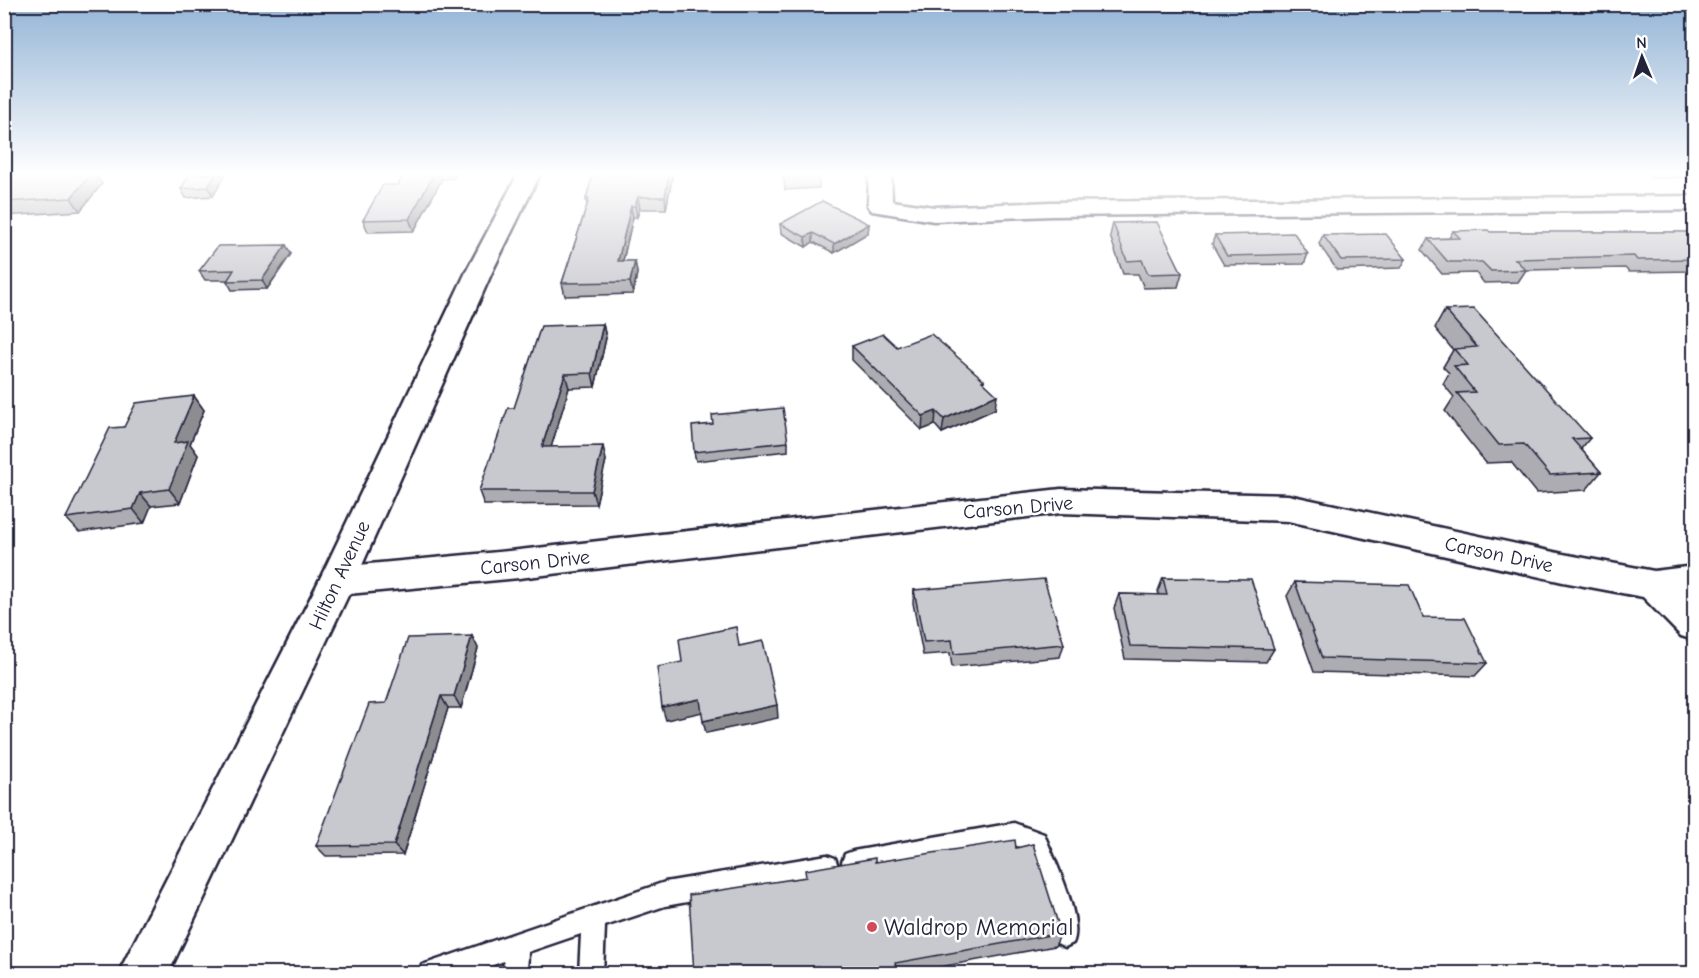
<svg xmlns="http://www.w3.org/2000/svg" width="1699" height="978" font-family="'Comic Neue',sans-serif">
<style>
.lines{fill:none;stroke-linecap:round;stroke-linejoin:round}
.lane-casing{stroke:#22223b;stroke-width:5}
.street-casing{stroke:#22223b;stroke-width:5}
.secondary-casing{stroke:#22223b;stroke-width:5}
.lane{fill:#fff;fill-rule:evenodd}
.street{fill:#fff;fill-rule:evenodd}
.secondary{fill:#fff;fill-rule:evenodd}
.wall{fill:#acacb2;stroke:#22223b;stroke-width:1.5}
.shaded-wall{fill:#8c8c91;stroke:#22223b;stroke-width:1.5}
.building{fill:#c8c8cf;stroke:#22223b;stroke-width:1.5}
.poi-dot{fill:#d1495b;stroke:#fff;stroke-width:2}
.labels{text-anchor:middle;stroke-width:5;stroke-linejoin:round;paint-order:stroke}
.street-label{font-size:20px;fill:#22223b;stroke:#fff}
.near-poi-label{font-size:24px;fill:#22223b;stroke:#fff;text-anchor:start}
</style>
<rect width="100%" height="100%" fill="#fff"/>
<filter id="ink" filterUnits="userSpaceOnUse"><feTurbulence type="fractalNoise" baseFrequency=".0167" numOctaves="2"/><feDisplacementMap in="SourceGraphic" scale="12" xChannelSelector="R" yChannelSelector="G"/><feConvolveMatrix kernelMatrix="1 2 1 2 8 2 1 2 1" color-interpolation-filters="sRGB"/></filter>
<g filter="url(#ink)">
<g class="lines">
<g class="lane-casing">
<g id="lane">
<path d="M 1014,823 L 1044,834 C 1054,859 1084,919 1073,943 L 1065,947 L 1057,943 L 1050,913 L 1028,850 L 1014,845 L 853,873 L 845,870 L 842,862 L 845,854 L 853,851 Z"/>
<path d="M 827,855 L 835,858 L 838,866 L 835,874 L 827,877 L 665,906 L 605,926 L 603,974 L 579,974 L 581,934 L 528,952 L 527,974 L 503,974 L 504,961 L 468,974 L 419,974 L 422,965 L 431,962 L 665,882 Z"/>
</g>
</g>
<g class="street-casing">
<g id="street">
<path d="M 869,174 L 891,174 L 892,201 L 934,207 L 1051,202 L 1694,196 L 1694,210 L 1051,216 L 934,221 L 872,211 L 868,206 Z"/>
<path d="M 1061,489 L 1288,495 L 1563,554 L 1654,571 L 1694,566 L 1694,594 L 1688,595 L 1694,602 L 1694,640 L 1681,636 L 1643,597 L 1563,582 L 1288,521 L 1061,513 L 519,578 L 337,595 L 324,591 L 319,581 L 324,571 L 337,567 L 519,550 Z"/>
</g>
</g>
<g class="secondary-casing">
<path id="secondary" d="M 518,174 L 540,174 L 492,272 L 355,581 L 168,974 L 118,974 L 319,581 L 466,272 Z"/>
</g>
<use href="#lane" class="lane"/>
<use href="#street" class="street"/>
<use href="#secondary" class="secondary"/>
</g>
<g class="wall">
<path d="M 190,174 L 226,174 L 213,196 L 186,198 L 181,189 Z"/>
<path d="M 404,174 L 456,174 L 454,178 L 442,179 L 414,231 L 368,232 L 363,220 L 398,185 Z"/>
<path d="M 593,174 L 673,174 L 666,209 L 640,209 L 637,217 L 633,217 L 623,261 L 635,261 L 637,273 L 633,294 L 565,296 L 562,283 L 587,206 L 586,199 Z"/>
<path d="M 783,174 L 819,174 L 819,188 L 785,190 Z"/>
<path d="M 1647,174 L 1695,174 L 1695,177 L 1651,178 Z"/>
<path d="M 4,176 L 102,184 L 80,211 L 4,216 Z"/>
<path d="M 1113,223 L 1182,273 L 1178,287 L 1144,288 L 1138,274 L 1123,274 L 1110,236 Z"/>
<path d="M 780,224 L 869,224 L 868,233 L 834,253 L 813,242 L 806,247 L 781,233 Z"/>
<path d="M 1453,231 L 1490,232 L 1695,232 L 1695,271 L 1629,272 L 1625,268 L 1526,270 L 1518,282 L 1484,283 L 1476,273 L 1442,274 L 1422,250 L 1428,239 L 1449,238 Z"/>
<path d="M 1215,235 L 1308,254 L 1304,264 L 1224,265 L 1212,244 Z"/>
<path d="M 1323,235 L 1406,259 L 1401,268 L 1337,270 L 1319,244 Z"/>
<path d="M 286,245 L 291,254 L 267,289 L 232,290 L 227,281 L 227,280 L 205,280 L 199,271 Z"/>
<path d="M 1445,310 L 1590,438 L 1581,449 L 1601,472 L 1586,490 L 1536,493 L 1511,462 L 1486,463 L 1445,411 L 1454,397 L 1443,384 L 1449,373 L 1443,367 L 1453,350 L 1435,328 Z"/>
<path d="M 603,324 L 606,338 L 595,387 L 569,388 L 551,447 L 606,460 L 596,504 L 484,505 L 479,491 L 514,408 Z"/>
<path d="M 852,346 L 897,347 L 984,380 L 984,383 L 995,409 L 942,433 L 935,425 L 922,430 L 852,360 Z"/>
<path d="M 194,396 L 204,410 L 190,444 L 198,455 L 180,503 L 151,506 L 144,523 L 79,532 L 66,518 L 124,427 Z"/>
<path d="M 713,424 L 788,442 L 788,451 L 696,461 L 694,452 Z"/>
<path d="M 1163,578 L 1274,649 L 1266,662 L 1125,659 L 1114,608 L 1119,594 L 1159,595 L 1158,591 Z"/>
<path d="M 1295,582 L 1423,617 L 1487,663 L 1475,676 L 1314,672 L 1287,596 Z"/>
<path d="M 914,590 L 1064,644 L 1060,657 L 952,667 L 950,653 L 923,655 L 913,603 Z"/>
<path d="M 472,636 L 478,648 L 461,708 L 448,708 L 403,855 L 326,856 L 316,846 Z"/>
<path d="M 1016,848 L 1061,933 L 1055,946 L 901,974 L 694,974 L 806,877 L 875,862 Z"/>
</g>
<g class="shaded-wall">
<path d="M 91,174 L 96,174 L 102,184 L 80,211 L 71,198 Z"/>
<path d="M 216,174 L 226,174 L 213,196 L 208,187 Z"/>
<path d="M 434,174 L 440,174 L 442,179 L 414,231 L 409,219 Z"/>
<path d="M 669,174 L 673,174 L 666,209 L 665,197 Z"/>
<path d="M 638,197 L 640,209 L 637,217 L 635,206 Z"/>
<path d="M 631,206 L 633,217 L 620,273 L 618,261 Z"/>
<path d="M 869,224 L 868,233 L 834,253 L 834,244 Z"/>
<path d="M 813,233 L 813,242 L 806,247 L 805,237 Z"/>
<path d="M 286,245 L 291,254 L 267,289 L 262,280 Z"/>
<path d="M 635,261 L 637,273 L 633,294 L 630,282 Z"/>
<path d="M 603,324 L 606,338 L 595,387 L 592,373 Z"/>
<path d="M 565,374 L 569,388 L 547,461 L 542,447 Z"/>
<path d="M 997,395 L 995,409 L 942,433 L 944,419 Z"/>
<path d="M 194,396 L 204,410 L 190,444 L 198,455 L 180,503 L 169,489 L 174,443 Z"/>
<path d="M 936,411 L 935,425 L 922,430 L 923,416 Z"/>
<path d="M 603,446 L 606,460 L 596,504 L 592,491 Z"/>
<path d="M 140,493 L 151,506 L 144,523 L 133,509 Z"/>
<path d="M 472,636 L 478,648 L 461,708 L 454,696 Z"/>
<path d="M 441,696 L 448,708 L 403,855 L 394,845 Z"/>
<path d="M 700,699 L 703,712 L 666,720 L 662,707 Z"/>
<path d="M 777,705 L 778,718 L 706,733 L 703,721 Z"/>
</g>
<g class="building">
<path d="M 45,174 L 91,174 L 71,198 L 4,202 L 4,176 Z"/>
<path d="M 190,174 L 216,174 L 208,187 L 181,189 Z"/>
<path d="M 404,174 L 434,174 L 409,219 L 363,220 L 383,185 L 398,185 Z"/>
<path d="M 593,174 L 669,174 L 665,197 L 638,197 L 635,206 L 631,206 L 618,261 L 635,261 L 630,282 L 562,283 L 589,199 L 586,199 Z"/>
<path d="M 784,174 L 819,174 L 819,175 L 785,177 Z"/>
<path d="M 822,201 L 869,224 L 834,244 L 813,233 L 805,237 L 780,224 Z"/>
<path d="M 1157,222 L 1182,273 L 1148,274 L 1142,260 L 1127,261 L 1113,223 Z"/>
<path d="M 1488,230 L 1490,232 L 1695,232 L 1695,259 L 1637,260 L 1634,256 L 1515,259 L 1526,270 L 1491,271 L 1482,262 L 1448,262 L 1428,239 L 1460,238 L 1453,231 Z"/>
<path d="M 1294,233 L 1308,254 L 1227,256 L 1215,235 Z"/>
<path d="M 1386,234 L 1406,259 L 1341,260 L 1323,235 Z"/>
<path d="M 286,245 L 262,280 L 227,281 L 234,270 L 199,271 L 218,246 Z"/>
<path d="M 1474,309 L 1590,438 L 1572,439 L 1601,472 L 1550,475 L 1524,444 L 1499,445 L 1457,393 L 1475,392 L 1454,366 L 1468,365 L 1454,349 L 1477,347 L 1445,310 Z"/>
<path d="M 603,324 L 592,373 L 565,374 L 542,447 L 603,446 L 592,491 L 479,491 L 508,408 L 514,408 L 541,326 Z"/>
<path d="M 883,334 L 897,347 L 931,334 L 984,380 L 982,381 L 997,395 L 944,419 L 936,411 L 923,416 L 852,346 Z"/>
<path d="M 194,396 L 174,443 L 188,441 L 169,489 L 140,493 L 133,509 L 66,518 L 110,428 L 124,427 L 136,403 Z"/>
<path d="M 783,408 L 788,442 L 694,452 L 692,426 L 713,424 L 712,415 Z"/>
<path d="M 1163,578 L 1251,579 L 1274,649 L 1130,646 L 1119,594 L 1167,595 Z"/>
<path d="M 1044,579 L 1064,644 L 954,654 L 952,640 L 924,642 L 914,590 Z"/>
<path d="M 1295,582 L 1409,585 L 1423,617 L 1465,618 L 1487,663 L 1322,658 Z"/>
<path d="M 736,627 L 739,646 L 763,641 L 777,705 L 703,721 L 700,699 L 662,707 L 657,667 L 682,662 L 679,639 Z"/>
<path d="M 472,636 L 454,696 L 441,696 L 394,845 L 316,846 L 369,704 L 386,703 L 408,638 Z"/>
<path d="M 1015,840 L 1016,848 L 1033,844 L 1061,933 L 895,963 L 897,974 L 819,974 L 818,966 L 760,974 L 694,974 L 689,895 L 806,877 L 805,870 L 875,858 L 875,862 Z"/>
</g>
</g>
<linearGradient id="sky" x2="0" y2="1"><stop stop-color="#93b4d6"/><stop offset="0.56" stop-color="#fff"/><stop offset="1" stop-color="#fff" stop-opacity="0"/></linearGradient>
<rect width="1699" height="311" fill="url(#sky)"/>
<circle class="poi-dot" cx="872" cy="927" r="6"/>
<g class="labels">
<g class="street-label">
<text transform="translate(1018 507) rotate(-5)" y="7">Carson Drive</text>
<text transform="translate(1499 554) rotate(12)" y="7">Carson Drive</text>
<text transform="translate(535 562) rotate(-6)" y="7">Carson Drive</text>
<text transform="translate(339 575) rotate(-65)" y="7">Hilton Avenue</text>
</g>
<g class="near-poi-label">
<text x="884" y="935">Waldrop Memorial</text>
</g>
</g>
<rect width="1699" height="978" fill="none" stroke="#fff" stroke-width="24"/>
<rect x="12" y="12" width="1675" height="954" fill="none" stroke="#22223b" stroke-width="2" filter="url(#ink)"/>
<g transform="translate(1642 57) rotate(358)" stroke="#ffffff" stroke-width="4.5" paint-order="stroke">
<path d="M0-4.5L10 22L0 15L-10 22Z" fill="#22223b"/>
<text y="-9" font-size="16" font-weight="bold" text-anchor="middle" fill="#22223b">N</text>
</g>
</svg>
